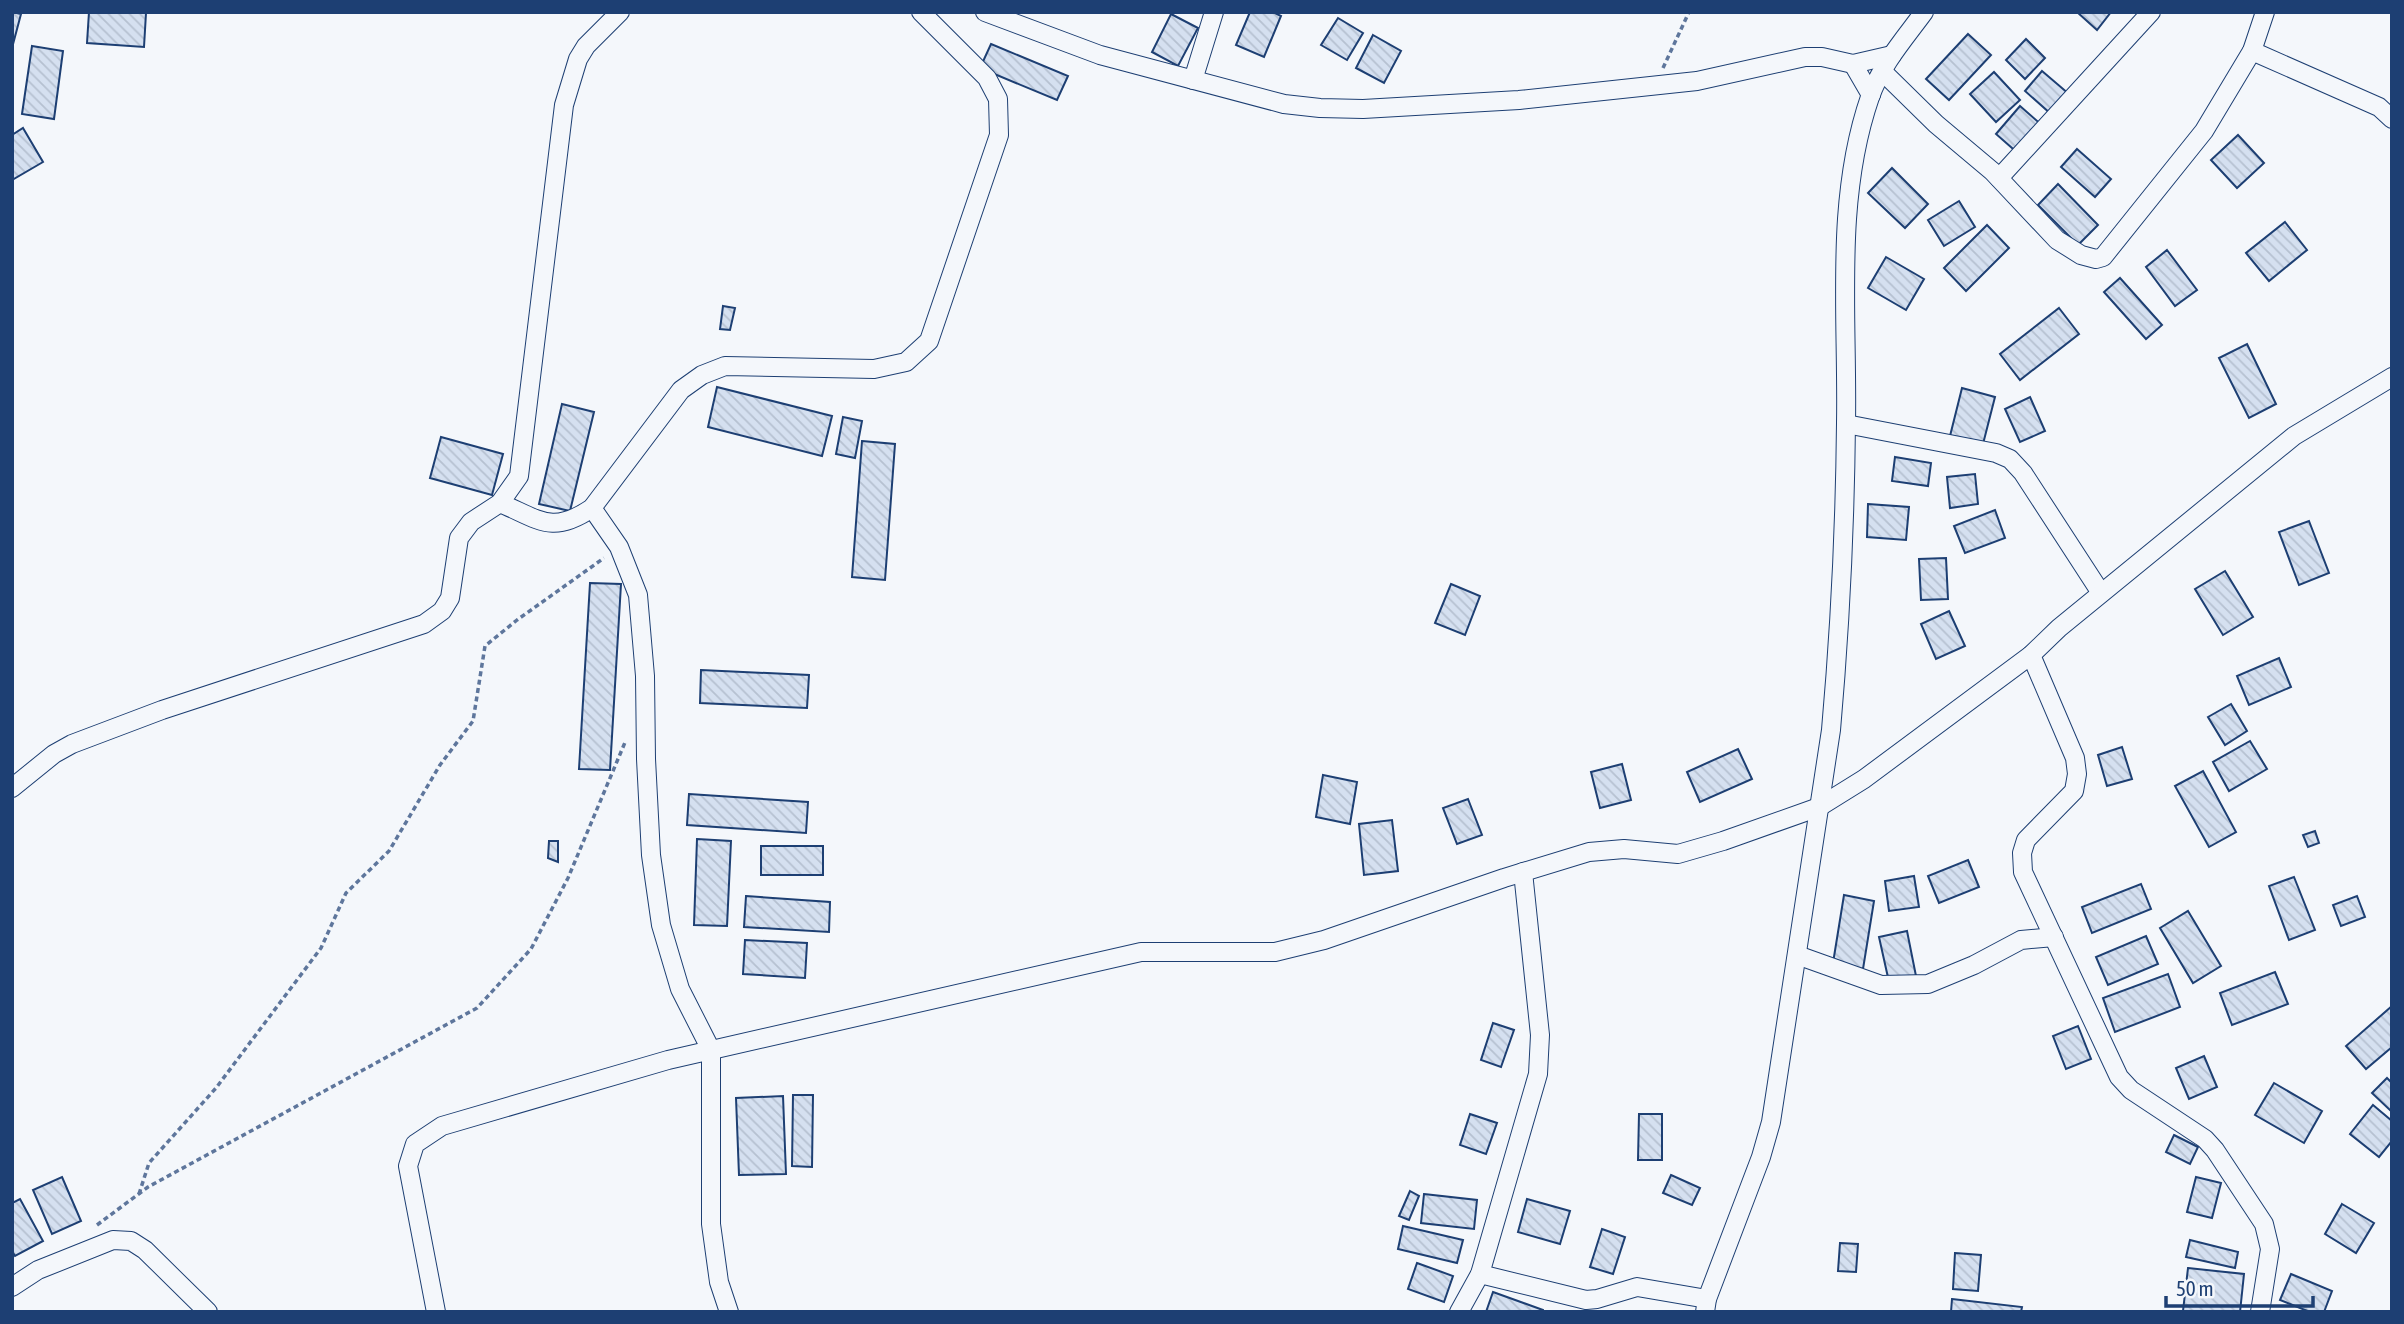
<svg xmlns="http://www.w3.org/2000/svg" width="2404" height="1324" font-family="'Asap Condensed',sans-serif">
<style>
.building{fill:url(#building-back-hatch);stroke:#1d3f73;stroke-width:2}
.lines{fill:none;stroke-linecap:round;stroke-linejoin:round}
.minor-casing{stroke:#1d3f73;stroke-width:20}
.path{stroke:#5e769c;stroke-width:3.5;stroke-dasharray:5 3.5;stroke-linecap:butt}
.minor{stroke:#f4f7fb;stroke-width:18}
</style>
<defs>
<pattern id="building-back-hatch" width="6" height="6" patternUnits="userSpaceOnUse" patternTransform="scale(1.75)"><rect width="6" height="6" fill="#d5e0f0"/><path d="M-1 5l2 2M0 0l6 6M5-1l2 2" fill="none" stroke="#b6c1d1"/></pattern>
</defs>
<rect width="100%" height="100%" fill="#f4f7fb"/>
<g class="building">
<path d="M 12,12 L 21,14 L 12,48 Z"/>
<path d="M 89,12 L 146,13 L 144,47 L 87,43 Z"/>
<path d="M 1250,12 L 1273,12 L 1281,16 L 1264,57 L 1236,45 Z"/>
<path d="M 2077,12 L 2111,12 L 2097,30 Z"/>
<path d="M 1171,14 L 1198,28 L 1178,66 L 1152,52 Z"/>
<path d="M 1338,18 L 1363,33 L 1347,60 L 1321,45 Z"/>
<path d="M 1968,34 L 1991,55 L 1949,100 L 1926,79 Z"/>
<path d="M 1373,35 L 1401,51 L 1384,83 L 1356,68 Z"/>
<path d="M 2026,39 L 2045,58 L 2025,79 L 2006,60 Z"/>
<path d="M 991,44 L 1068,76 L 1057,100 L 980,68 Z"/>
<path d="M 32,46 L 63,51 L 54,119 L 22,114 Z"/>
<path d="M 2042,71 L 2069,94 L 2051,114 L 2025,91 Z"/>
<path d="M 1994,72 L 2020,100 L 1996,122 L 1970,94 Z"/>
<path d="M 2020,106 L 2044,127 L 2020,155 L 1996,134 Z"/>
<path d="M 23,128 L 43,162 L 12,180 L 12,135 Z"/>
<path d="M 2238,135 L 2264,163 L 2237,188 L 2211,160 Z"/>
<path d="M 2077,149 L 2111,179 L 2095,197 L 2061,167 Z"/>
<path d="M 1892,168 L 1928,204 L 1905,228 L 1868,193 Z"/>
<path d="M 2058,184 L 2098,225 L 2078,245 L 2038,205 Z"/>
<path d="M 1959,201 L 1975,227 L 1944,246 L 1928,220 Z"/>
<path d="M 2285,222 L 2307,250 L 2269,281 L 2246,253 Z"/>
<path d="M 1987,225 L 2009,248 L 1966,291 L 1944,268 Z"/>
<path d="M 2167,250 L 2197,290 L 2175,306 L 2146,267 Z"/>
<path d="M 1886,257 L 1924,279 L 1906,310 L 1868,288 Z"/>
<path d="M 2120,278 L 2162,325 L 2146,339 L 2104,292 Z"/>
<path d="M 723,306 L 735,308 L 730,330 L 720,329 Z"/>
<path d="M 2059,308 L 2079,334 L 2020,380 L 2000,354 Z"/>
<path d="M 2247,344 L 2276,404 L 2249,418 L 2219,358 Z"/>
<path d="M 717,387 L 832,416 L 822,456 L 708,427 Z"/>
<path d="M 1962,388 L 1995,397 L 1983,444 L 1950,436 Z"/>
<path d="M 2030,397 L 2045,431 L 2020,442 L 2005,409 Z"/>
<path d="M 562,404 L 594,412 L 570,511 L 539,504 Z"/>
<path d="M 843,417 L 862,421 L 855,458 L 836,454 Z"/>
<path d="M 441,437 L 503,454 L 492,495 L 430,478 Z"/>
<path d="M 862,441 L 895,444 L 885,580 L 852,577 Z"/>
<path d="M 1895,457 L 1931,463 L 1928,486 L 1892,481 Z"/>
<path d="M 1975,474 L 1978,504 L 1950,508 L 1947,477 Z"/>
<path d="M 1868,504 L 1909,507 L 1906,540 L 1867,537 Z"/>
<path d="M 1995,510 L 2005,538 L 1965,553 L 1954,526 Z"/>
<path d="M 2309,521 L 2329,573 L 2299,585 L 2279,532 Z"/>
<path d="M 1946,558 L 1948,599 L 1921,600 L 1919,559 Z"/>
<path d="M 2225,571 L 2253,617 L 2223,635 L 2195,589 Z"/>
<path d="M 590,583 L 621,584 L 610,770 L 579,769 Z"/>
<path d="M 1451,584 L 1480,596 L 1465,635 L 1435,623 Z"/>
<path d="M 1949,611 L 1965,646 L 1936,659 L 1921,624 Z"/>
<path d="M 2279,658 L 2291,687 L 2249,705 L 2237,676 Z"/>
<path d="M 701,670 L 809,675 L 807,708 L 700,703 Z"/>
<path d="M 2231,704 L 2247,731 L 2225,745 L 2208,717 Z"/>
<path d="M 2250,741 L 2267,769 L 2229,791 L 2213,762 Z"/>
<path d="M 2122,747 L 2132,779 L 2107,786 L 2098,755 Z"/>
<path d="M 1738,749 L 1752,779 L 1700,802 L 1687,772 Z"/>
<path d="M 1622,764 L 1631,800 L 1600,808 L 1591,772 Z"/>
<path d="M 2203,771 L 2236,832 L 2209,847 L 2175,786 Z"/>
<path d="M 1323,775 L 1357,782 L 1350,824 L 1316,817 Z"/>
<path d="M 689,794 L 808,802 L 806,833 L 687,825 Z"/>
<path d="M 1468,799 L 1482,835 L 1457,844 L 1443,808 Z"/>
<path d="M 1392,820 L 1398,871 L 1364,875 L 1359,824 Z"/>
<path d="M 2315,831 L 2319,843 L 2308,847 L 2303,835 Z"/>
<path d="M 697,839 L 731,841 L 727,926 L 694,925 Z"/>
<path d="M 549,841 L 558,841 L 558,862 L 548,858 Z"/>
<rect x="761" y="846" width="62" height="29"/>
<path d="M 1968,860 L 1979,887 L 1939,903 L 1928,876 Z"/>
<path d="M 1914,876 L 1919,907 L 1889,911 L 1885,881 Z"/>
<path d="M 2294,877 L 2315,930 L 2289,940 L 2269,886 Z"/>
<path d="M 2141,884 L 2151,909 L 2092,933 L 2082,907 Z"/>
<path d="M 1844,895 L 1874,901 L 1863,969 L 1833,963 Z"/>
<path d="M 746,896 L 830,902 L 829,932 L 744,927 Z"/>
<path d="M 2357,896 L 2365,917 L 2341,926 L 2333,905 Z"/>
<path d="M 2188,911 L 2221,966 L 2193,983 L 2160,928 Z"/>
<path d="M 1907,931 L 1916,976 L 1889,982 L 1879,937 Z"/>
<path d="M 2146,936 L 2158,964 L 2108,985 L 2096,957 Z"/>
<path d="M 745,940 L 807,943 L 805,978 L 743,974 Z"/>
<path d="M 2275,972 L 2288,1004 L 2232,1025 L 2220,993 Z"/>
<path d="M 2168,974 L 2180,1007 L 2115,1032 L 2103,998 Z"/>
<path d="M 2392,1006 L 2392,1047 L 2366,1069 L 2346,1046 Z"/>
<path d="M 1493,1023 L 1514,1030 L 1501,1067 L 1481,1060 Z"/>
<path d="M 2078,1026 L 2091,1059 L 2066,1069 L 2053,1036 Z"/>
<path d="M 2204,1056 L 2217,1087 L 2189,1099 L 2176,1068 Z"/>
<path d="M 2387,1078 L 2392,1083 L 2392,1112 L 2372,1093 Z"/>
<path d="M 2274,1083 L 2322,1111 L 2304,1143 L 2255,1115 Z"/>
<path d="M 793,1095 L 813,1095 L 812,1167 L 792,1166 Z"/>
<path d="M 783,1096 L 786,1174 L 739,1175 L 736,1098 Z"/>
<path d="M 2373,1105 L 2392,1121 L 2392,1141 L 2379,1157 L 2350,1134 Z"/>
<path d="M 1470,1114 L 1497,1123 L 1486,1154 L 1460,1145 Z"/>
<path d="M 1639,1114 L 1662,1114 L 1662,1160 L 1638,1160 Z"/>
<path d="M 2174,1135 L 2198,1147 L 2190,1164 L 2166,1152 Z"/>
<path d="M 1671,1175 L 1700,1188 L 1692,1205 L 1663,1193 Z"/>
<path d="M 62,1177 L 81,1221 L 52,1234 L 33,1190 Z"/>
<path d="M 2196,1177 L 2221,1183 L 2212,1218 L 2187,1212 Z"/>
<path d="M 1410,1191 L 1419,1196 L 1409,1220 L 1399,1216 Z"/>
<path d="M 1424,1194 L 1477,1200 L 1474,1229 L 1421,1223 Z"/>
<path d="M 20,1199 L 43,1241 L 15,1256 L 12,1251 L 12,1203 Z"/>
<path d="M 1527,1199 L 1570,1211 L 1560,1244 L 1518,1232 Z"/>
<path d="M 2342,1204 L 2374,1223 L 2356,1253 L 2325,1234 Z"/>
<path d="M 1403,1226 L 1463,1240 L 1457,1263 L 1398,1249 Z"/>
<path d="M 1602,1229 L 1625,1237 L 1613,1274 L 1590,1267 Z"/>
<path d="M 2190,1240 L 2238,1252 L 2235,1268 L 2186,1257 Z"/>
<path d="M 1840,1243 L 1858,1244 L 1856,1272 L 1838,1271 Z"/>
<path d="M 1955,1253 L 1981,1255 L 1978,1291 L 1953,1289 Z"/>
<path d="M 1417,1263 L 1453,1276 L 1444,1302 L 1408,1289 Z"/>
<path d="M 2188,1268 L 2244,1274 L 2240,1312 L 2183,1311 Z"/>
<path d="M 2291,1274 L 2332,1291 L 2324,1312 L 2310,1312 L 2280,1300 Z"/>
<path d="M 1493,1292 L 1543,1310 L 1543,1312 L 1486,1312 Z"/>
<path d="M 1952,1299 L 2022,1307 L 2021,1312 L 1951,1312 Z"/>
</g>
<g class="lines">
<g class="minor-casing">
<g id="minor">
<path d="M 985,12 L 1100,55 L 1284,104 L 1320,108 L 1363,109 L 1519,100 L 1697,81 L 1805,57 L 1822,57 L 1853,64 L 1892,55"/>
<path d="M 2252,51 L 2379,107 L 2392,119"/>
<path d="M 1853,64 L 1871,95"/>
<path d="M 1883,72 L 1936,124 L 1992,171 L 2057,240 L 2081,255 L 2096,259 L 2103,257 L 2204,131 L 2252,51 L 2265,12"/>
<path d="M 1193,80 L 1214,12"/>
<path d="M 1999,178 L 2151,12"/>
<path d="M 1846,424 L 1996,453 L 2010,459 L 2023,473 L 2101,593"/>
<path d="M 500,503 C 540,520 552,535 592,508 L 681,390 L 702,375 L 725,366 L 874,369 L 906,362 L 929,341 L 999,135 L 998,99 L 987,78 L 921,12"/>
<path d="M 592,508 L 619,547 L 638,595 L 645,676 L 646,759 L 651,855 L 661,925 L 680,989 L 711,1050 L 711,1224 L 719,1282 L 729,1312"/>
<path d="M 2031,655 L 2075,758 L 2077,774 L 2074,791 L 2026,840 L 2022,853 L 2023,872 L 2119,1077 L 2131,1090 L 2205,1139 L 2215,1150 L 2264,1224 L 2270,1249 L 2260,1312"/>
<path d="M 12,788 L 54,754 L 72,744 L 162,710 L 424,624 L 442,611 L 450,598 L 459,538 L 471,522 L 500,503 L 519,476 L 564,105 L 578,59 L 586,46 L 620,12"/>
<path d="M 1797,955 L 1881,985 L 1928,984 L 1974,965 L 2021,940 L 2054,937"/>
<path d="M 1480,1274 L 1586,1300 L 1597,1299 L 1637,1287 L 1707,1299"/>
<path d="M 12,1287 L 38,1270 L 113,1240 L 131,1241 L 145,1250 L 208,1312"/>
<path d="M 436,1312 L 408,1166 L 415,1144 L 442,1126 L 668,1060 L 1141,952 L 1275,952 L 1324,940 L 1504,878 L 1589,852 L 1624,849 L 1678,854 L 1723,841 L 1819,807 L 1864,779 L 2031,655 L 2059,628 L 2294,436 L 2392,377"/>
<path d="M 1459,1312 L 1480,1274 L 1538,1074 L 1540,1035 L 1523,872"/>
<path d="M 1705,1312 L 1707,1299 L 1761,1157 L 1771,1122 L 1831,730 C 1840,629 1845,525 1846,423 C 1848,315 1834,201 1870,97 C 1881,65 1905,38 1924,12"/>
</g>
</g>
<g class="path">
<path d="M 1663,68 L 1689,12"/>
<path d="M 139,1194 L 149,1163 L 216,1088 L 321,948 L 346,893 L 389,851 L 440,765 L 473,721 L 485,646 L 517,620 L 604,558"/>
<path d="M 97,1225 L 148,1187 L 477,1008 L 531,949 L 568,878 L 626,740"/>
</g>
<use href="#minor" class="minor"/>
</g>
<rect width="2404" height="1324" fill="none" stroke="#1d3f73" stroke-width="28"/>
<path d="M2166 1296v10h147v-10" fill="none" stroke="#1d3f73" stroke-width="3.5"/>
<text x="2176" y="1296" font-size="21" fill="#1d3f73" stroke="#f4f7fb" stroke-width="5" paint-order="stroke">50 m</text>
</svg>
